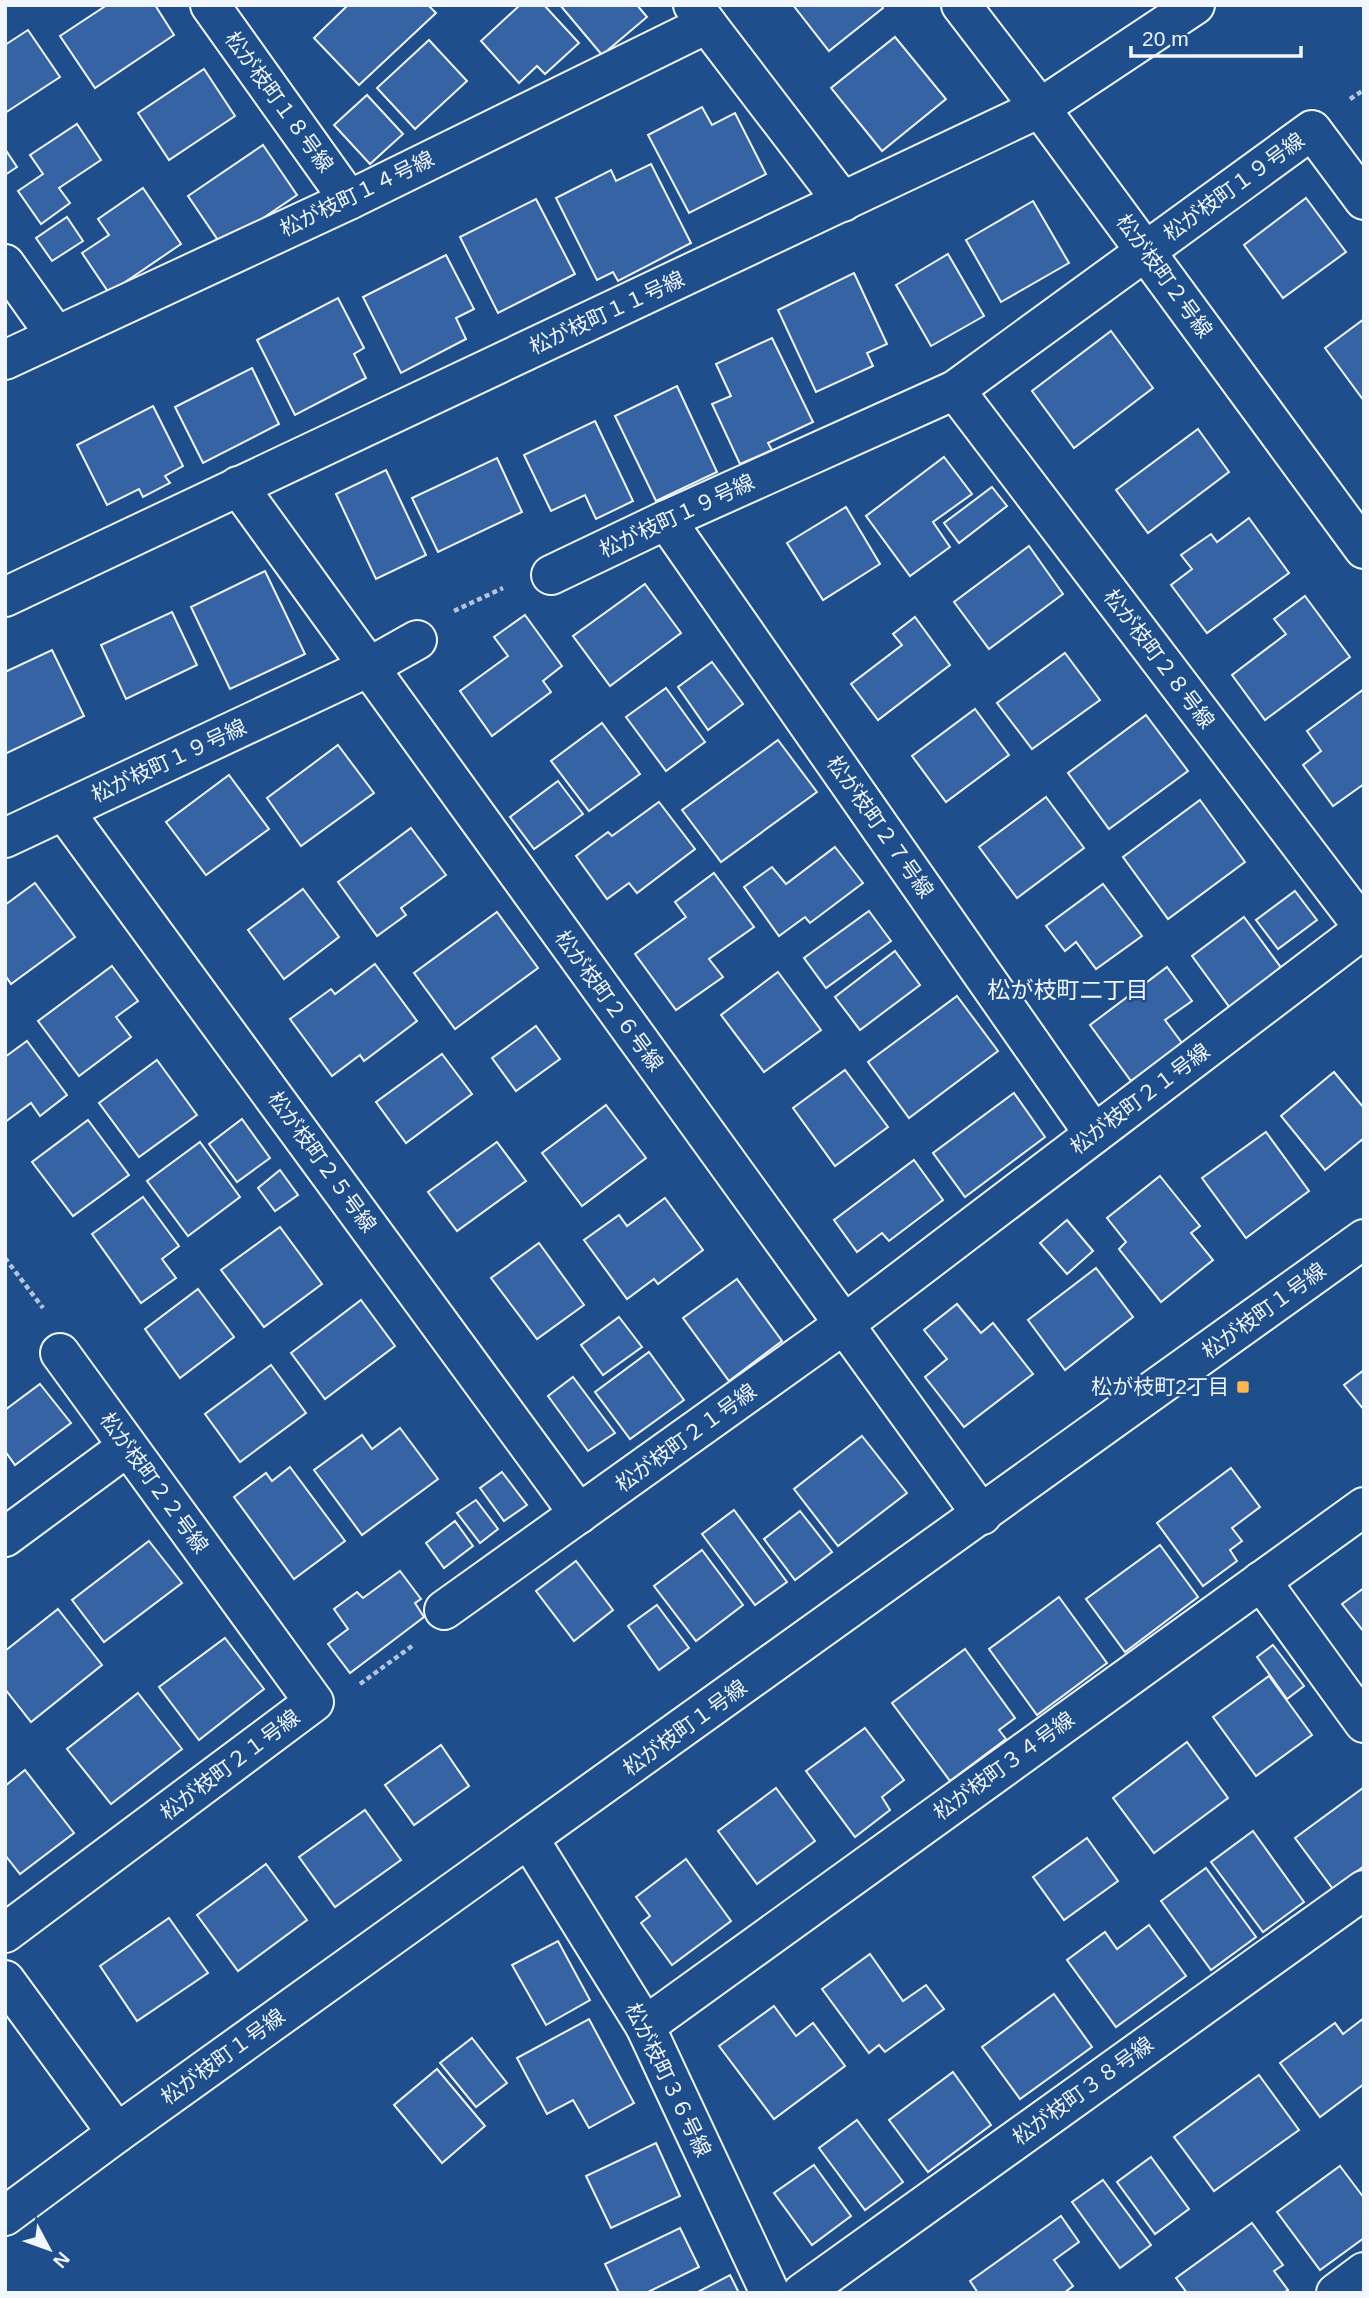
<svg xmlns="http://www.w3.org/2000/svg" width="1369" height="2298" font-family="Helvetica,'Noto Sans JP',sans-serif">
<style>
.building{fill:#3563a3;stroke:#f2f6ff;stroke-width:2}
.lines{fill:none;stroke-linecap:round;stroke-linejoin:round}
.minor-casing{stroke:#f2f6ff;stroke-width:42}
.path{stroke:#b3c4dc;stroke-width:4.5;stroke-dasharray:5 3.5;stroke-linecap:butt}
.minor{stroke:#1f4e8c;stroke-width:38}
.poi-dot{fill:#ffb74d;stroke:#1f4e8c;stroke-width:2.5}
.labels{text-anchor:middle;stroke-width:5;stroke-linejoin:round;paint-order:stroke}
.street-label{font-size:21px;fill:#f2f6ff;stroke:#1f4e8c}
.poi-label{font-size:21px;fill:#f2f6ff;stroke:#1f4e8c;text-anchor:end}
.neighbourhood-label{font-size:23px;fill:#f2f6ff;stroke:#1f4e8c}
</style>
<rect width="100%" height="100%" fill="#1f4e8c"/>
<g class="building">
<path d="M 107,5 L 155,5 L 174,35 L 95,88 L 60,36 Z"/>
<path d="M 348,5 L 428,5 L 436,13 L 359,85 L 314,38 Z"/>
<path d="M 520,5 L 544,5 L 579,43 L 545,74 L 537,66 L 519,83 L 481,41 Z"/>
<path d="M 560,5 L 637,5 L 647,17 L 602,55 Z"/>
<path d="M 793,5 L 881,5 L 883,8 L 829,51 Z"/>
<path d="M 28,30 L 60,77 L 5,113 L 5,45 Z"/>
<path d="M 895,37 L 946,99 L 882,151 L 831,88 Z"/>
<path d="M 429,40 L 467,81 L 415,129 L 377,88 Z"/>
<path d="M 204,69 L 235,116 L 169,160 L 138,113 Z"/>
<path d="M 367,95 L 403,134 L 370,164 L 334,125 Z"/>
<path d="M 702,107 L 712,125 L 735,113 L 766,174 L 689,213 L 648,135 Z"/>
<path d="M 77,124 L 101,160 L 59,188 L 70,203 L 41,224 L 18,191 L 43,174 L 30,155 Z"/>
<path d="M 263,145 L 297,195 L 222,246 L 188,196 Z"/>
<path d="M 5,149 L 17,167 L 5,175 Z"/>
<path d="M 651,164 L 691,243 L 618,281 L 613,272 L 597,280 L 556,198 L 611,170 L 616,181 Z"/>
<path d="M 143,188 L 181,244 L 109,293 L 82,253 L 109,235 L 98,219 Z"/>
<path d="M 1306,198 L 1346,252 L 1283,298 L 1244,245 Z"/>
<path d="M 536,199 L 575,274 L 498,313 L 460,237 Z"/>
<path d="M 1033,201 L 1069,263 L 1001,302 L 966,240 Z"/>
<path d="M 67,217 L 83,241 L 52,261 L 36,238 Z"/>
<path d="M 948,254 L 984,316 L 931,346 L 896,285 Z"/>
<path d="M 446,255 L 474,309 L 456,318 L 466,339 L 401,373 L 363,297 Z"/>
<path d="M 854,273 L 887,344 L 867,353 L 873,366 L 816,392 L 778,310 Z"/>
<path d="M 338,298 L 364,348 L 354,354 L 366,378 L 295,415 L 257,340 Z"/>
<path d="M 1364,319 L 1364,401 L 1325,348 Z"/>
<path d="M 1111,331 L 1153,388 L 1074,448 L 1032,391 Z"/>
<path d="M 772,338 L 813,422 L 768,443 L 772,450 L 740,464 L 712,404 L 731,396 L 716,364 Z"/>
<path d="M 252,368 L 279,424 L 203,463 L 175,407 Z"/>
<path d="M 677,386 L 717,472 L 656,501 L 615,416 Z"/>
<path d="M 153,406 L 183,466 L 165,476 L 170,483 L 143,497 L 139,489 L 107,505 L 77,445 Z"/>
<path d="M 595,421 L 633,501 L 596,519 L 585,495 L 551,511 L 524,455 Z"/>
<path d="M 1198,429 L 1229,472 L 1148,533 L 1116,490 Z"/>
<path d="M 944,457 L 972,494 L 933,522 L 950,547 L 910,576 L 866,516 Z"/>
<path d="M 497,458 L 522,512 L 438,552 L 412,498 Z"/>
<path d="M 386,470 L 426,555 L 376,579 L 336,494 Z"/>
<path d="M 992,487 L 1007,506 L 959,543 L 944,523 Z"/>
<path d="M 846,507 L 880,564 L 823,600 L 787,543 Z"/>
<path d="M 1249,518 L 1289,573 L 1207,633 L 1171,585 L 1192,569 L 1181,555 L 1211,534 L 1217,542 Z"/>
<path d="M 1029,546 L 1063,594 L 989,649 L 954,602 Z"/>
<path d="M 265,571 L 305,654 L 230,689 L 191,607 Z"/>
<path d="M 645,584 L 681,633 L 610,686 L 573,636 Z"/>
<path d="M 1305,596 L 1350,657 L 1265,720 L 1232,675 L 1286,634 L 1274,619 Z"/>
<path d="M 172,612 L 197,665 L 126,699 L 101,645 Z"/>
<path d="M 525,615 L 562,666 L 543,681 L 551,692 L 492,736 L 460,691 L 508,656 L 494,637 Z"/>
<path d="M 915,617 L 950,665 L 878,720 L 851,684 L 902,645 L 893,634 Z"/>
<path d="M 52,650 L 84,716 L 5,754 L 5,672 Z"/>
<path d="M 1065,653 L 1100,700 L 1032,749 L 997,703 Z"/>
<path d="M 712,662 L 743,704 L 708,730 L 678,687 Z"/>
<path d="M 666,688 L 705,742 L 666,771 L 626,717 Z"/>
<path d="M 1364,689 L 1364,784 L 1333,806 L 1303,765 L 1321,751 L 1307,731 Z"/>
<path d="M 975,709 L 1009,755 L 946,802 L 912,756 Z"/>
<path d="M 1146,715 L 1188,771 L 1109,829 L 1068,773 Z"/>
<path d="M 602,723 L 640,774 L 589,811 L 551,761 Z"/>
<path d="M 778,740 L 817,792 L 721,862 L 682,810 Z"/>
<path d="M 338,745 L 374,793 L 301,846 L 267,798 Z"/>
<path d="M 229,775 L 269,829 L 206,875 L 166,822 Z"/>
<path d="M 558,781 L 583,814 L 534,849 L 510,817 Z"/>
<path d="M 1046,797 L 1084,848 L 1017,898 L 979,847 Z"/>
<path d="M 1200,800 L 1245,862 L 1168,919 L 1123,857 Z"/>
<path d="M 659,802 L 695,849 L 637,893 L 629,883 L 607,899 L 576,856 L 608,832 L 612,836 Z"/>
<path d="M 411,828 L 446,875 L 401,908 L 406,915 L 377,936 L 338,882 Z"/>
<path d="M 835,847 L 863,883 L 810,923 L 805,917 L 779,936 L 744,887 L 772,867 L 786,884 Z"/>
<path d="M 714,873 L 754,927 L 709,959 L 723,977 L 676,1010 L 635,954 L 686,917 L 675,902 Z"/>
<path d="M 35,883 L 75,937 L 11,984 L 5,975 L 5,905 Z"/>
<path d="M 1103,884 L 1142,936 L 1096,969 L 1076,942 L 1065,951 L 1046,926 Z"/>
<path d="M 303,889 L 339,937 L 284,979 L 248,930 Z"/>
<path d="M 1295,891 L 1317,920 L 1278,949 L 1256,920 Z"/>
<path d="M 869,911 L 891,941 L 826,988 L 804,958 Z"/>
<path d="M 497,912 L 538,968 L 455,1029 L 414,973 Z"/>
<path d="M 1244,917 L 1285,973 L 1233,1012 L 1192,956 Z"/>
<path d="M 895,951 L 920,985 L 860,1030 L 835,997 Z"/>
<path d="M 375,964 L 417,1021 L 364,1061 L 360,1055 L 332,1076 L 290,1019 L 331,989 L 335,994 Z"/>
<path d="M 112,966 L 138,1001 L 116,1017 L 131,1037 L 79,1076 L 38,1021 Z"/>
<path d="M 1167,967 L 1192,1001 L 1165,1020 L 1182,1043 L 1131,1081 L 1090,1025 Z"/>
<path d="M 778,972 L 821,1030 L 764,1072 L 721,1015 Z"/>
<path d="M 957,996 L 998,1051 L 909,1118 L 868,1062 Z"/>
<path d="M 536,1026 L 560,1059 L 516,1091 L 492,1058 Z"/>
<path d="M 27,1041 L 67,1095 L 40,1116 L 31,1103 L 5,1122 L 5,1057 Z"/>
<path d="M 442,1054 L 472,1094 L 406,1143 L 376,1102 Z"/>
<path d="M 157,1060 L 197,1115 L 139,1157 L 99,1103 Z"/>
<path d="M 845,1070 L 888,1127 L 835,1166 L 793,1108 Z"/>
<path d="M 1334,1072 L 1364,1108 L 1364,1138 L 1325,1170 L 1281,1116 Z"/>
<path d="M 1014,1093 L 1045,1137 L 965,1197 L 933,1153 Z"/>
<path d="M 606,1105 L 646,1158 L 582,1206 L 542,1153 Z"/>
<path d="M 242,1119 L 270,1158 L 237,1182 L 209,1144 Z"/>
<path d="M 88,1120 L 129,1175 L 73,1216 L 32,1162 Z"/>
<path d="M 1266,1132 L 1309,1191 L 1246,1238 L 1202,1178 Z"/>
<path d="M 200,1142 L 240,1197 L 188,1236 L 147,1181 Z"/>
<path d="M 497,1142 L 526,1181 L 457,1231 L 428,1192 Z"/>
<path d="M 914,1160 L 943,1200 L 889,1241 L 882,1233 L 857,1252 L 834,1220 Z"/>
<path d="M 280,1170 L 298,1195 L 275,1211 L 258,1188 Z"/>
<path d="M 1160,1176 L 1200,1226 L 1191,1233 L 1213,1260 L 1161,1302 L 1119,1249 L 1126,1242 L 1107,1218 Z"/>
<path d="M 143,1197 L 179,1246 L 162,1259 L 176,1278 L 141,1303 L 92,1234 Z"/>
<path d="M 665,1198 L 703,1250 L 658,1284 L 654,1279 L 627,1299 L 584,1240 L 619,1215 L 627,1226 Z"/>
<path d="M 1067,1220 L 1093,1251 L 1067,1274 L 1040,1243 Z"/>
<path d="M 280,1227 L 322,1284 L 264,1327 L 221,1270 Z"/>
<path d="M 539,1243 L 584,1305 L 537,1339 L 491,1278 Z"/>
<path d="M 1096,1268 L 1133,1317 L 1065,1370 L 1028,1320 Z"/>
<path d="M 737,1279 L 782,1341 L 729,1381 L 683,1318 Z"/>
<path d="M 198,1289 L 234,1337 L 180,1378 L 145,1329 Z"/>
<path d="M 361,1300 L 395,1346 L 325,1399 L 291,1353 Z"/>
<path d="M 957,1304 L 981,1333 L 993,1323 L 1033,1374 L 964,1427 L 925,1377 L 947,1359 L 924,1330 Z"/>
<path d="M 619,1317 L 642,1347 L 603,1375 L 581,1345 Z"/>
<path d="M 649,1352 L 684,1400 L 630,1439 L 595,1392 Z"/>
<path d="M 271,1365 L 306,1413 L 240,1462 L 205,1414 Z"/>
<path d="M 1364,1370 L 1364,1410 L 1344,1385 Z"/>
<path d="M 573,1377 L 615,1433 L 588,1451 L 548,1396 Z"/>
<path d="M 40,1384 L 71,1423 L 15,1465 L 5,1451 L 5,1410 Z"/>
<path d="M 400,1428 L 438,1479 L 362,1535 L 314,1470 L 362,1435 L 372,1449 Z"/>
<path d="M 862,1436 L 907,1493 L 838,1546 L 794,1489 Z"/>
<path d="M 290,1467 L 345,1541 L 294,1579 L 234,1497 L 266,1473 L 272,1481 Z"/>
<path d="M 1231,1468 L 1260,1507 L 1232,1528 L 1242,1541 L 1230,1550 L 1237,1561 L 1203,1586 L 1157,1523 Z"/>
<path d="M 502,1472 L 527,1505 L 504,1521 L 480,1488 Z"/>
<path d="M 476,1500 L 498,1529 L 480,1543 L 457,1513 Z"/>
<path d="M 734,1510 L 787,1582 L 755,1605 L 702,1534 Z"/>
<path d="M 800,1511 L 832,1552 L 795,1580 L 764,1539 Z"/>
<path d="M 455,1521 L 473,1546 L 444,1568 L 426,1543 Z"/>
<path d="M 149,1541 L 182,1583 L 104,1642 L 72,1600 Z"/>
<path d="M 1160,1545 L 1198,1597 L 1125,1652 L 1086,1599 Z"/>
<path d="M 702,1550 L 743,1605 L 696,1641 L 654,1586 Z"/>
<path d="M 576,1561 L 613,1610 L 574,1641 L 536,1591 Z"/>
<path d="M 400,1571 L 421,1599 L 415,1603 L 424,1617 L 350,1673 L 328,1644 L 348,1629 L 334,1609 L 357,1592 L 363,1598 Z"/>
<path d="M 1364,1588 L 1364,1632 L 1342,1604 Z"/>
<path d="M 1059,1597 L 1107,1663 L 1037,1715 L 989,1649 Z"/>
<path d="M 657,1605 L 689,1648 L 659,1670 L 628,1626 Z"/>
<path d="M 58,1609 L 102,1665 L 31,1722 L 5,1689 L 5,1651 Z"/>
<path d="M 225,1638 L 264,1689 L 199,1740 L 159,1687 Z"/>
<path d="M 1273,1645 L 1304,1686 L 1287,1699 L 1257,1657 Z"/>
<path d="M 965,1649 L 1015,1718 L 999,1730 L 1006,1739 L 950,1781 L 892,1703 Z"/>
<path d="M 1269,1676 L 1312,1735 L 1256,1776 L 1213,1717 Z"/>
<path d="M 138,1693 L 182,1749 L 111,1804 L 67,1749 Z"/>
<path d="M 865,1728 L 904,1780 L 882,1797 L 890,1810 L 855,1837 L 806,1771 Z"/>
<path d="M 1187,1742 L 1228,1798 L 1154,1853 L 1113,1798 Z"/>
<path d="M 441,1745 L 469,1786 L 414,1825 L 385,1785 Z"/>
<path d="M 25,1770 L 74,1833 L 20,1874 L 5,1855 L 5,1786 Z"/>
<path d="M 776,1788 L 815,1841 L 757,1884 L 718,1831 Z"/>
<path d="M 1363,1788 L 1364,1866 L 1333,1889 L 1295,1838 Z"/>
<path d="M 365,1810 L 401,1860 L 335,1907 L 299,1857 Z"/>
<path d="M 1253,1831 L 1304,1902 L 1263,1932 L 1211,1862 Z"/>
<path d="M 1087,1838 L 1118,1881 L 1064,1920 L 1033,1877 Z"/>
<path d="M 686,1859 L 731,1921 L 672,1965 L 641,1923 L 650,1916 L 636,1897 Z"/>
<path d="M 266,1864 L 307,1920 L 238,1971 L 197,1915 Z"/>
<path d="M 1206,1868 L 1256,1937 L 1211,1970 L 1161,1901 Z"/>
<path d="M 169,1918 L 208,1973 L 137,2021 L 100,1966 Z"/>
<path d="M 1149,1925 L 1186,1976 L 1116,2027 L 1067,1960 L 1105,1932 L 1117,1949 Z"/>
<path d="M 558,1941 L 590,2000 L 546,2025 L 512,1965 Z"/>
<path d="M 870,1954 L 903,2001 L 926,1985 L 944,2009 L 885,2052 L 879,2045 L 869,2053 L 822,1989 Z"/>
<path d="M 1054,1994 L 1092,2047 L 1020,2099 L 982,2047 Z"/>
<path d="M 774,2006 L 796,2036 L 813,2023 L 845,2066 L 774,2119 L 719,2046 Z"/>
<path d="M 1364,2018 L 1364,2084 L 1320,2117 L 1280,2063 L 1335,2023 L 1343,2034 Z"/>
<path d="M 589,2019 L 634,2103 L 589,2128 L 573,2100 L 547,2114 L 517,2058 Z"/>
<path d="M 472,2038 L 507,2083 L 476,2107 L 440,2063 Z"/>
<path d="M 437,2069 L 485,2126 L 442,2163 L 394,2105 Z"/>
<path d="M 953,2072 L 991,2125 L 928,2172 L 889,2120 Z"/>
<path d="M 1259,2075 L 1299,2130 L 1214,2191 L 1174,2137 Z"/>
<path d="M 857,2120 L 903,2182 L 865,2210 L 819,2148 Z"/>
<path d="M 656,2143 L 680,2196 L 611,2228 L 586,2176 Z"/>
<path d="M 1151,2157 L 1189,2209 L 1155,2234 L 1117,2182 Z"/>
<path d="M 814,2165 L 851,2216 L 812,2245 L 774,2193 Z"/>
<path d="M 1340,2166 L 1364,2198 L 1364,2238 L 1320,2270 L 1277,2212 Z"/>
<path d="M 1103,2180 L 1151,2245 L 1120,2268 L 1072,2202 Z"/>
<path d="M 1061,2216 L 1079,2242 L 1054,2260 L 1073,2286 L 1064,2293 L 978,2293 L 970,2281 Z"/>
<path d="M 1252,2223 L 1283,2265 L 1274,2271 L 1288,2290 L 1283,2293 L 1187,2293 L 1176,2278 Z"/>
<path d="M 680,2228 L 699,2267 L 646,2293 L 619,2293 L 605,2264 Z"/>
<path d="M 730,2275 L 739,2293 L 696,2293 Z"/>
</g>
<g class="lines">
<g class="minor-casing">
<g id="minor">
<path d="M 210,5 L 349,200"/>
<path d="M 961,5 L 1040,108 L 1364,549"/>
<path d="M 707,24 L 843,202"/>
<path d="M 5,264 L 56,336"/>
<path d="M 5,360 L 349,200 L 707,24 L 693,5"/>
<path d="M 955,390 L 1364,928"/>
<path d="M 238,486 L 982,1515"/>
<path d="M 666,520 L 1094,1134"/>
<path d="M 551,575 L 666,520 L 955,390 L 1312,130 L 1364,200"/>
<path d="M 5,597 L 1040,108 L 1195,5"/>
<path d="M 64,811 L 579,1514"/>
<path d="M 5,838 L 369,667 L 417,640"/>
<path d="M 5,1537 L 127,1447"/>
<path d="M 1261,1581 L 1364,1723"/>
<path d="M 444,1610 L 843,1325 L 1364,929"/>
<path d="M 529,1839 L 645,2026 L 770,2293"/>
<path d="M 5,1933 L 314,1702 L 60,1353"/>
<path d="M 5,1980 L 117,2133"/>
<path d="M 645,2026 L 1364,1507"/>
<path d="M 5,2216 L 117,2133 L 1364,1239"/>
<path d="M 802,2293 L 1364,1890"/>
<path d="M 1336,2293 L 1364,2272"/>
</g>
</g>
<g class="path">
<path d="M 1350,99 L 1364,90"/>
<path d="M 454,611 L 503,588"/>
<path d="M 5,1258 L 43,1308"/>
<path d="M 360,1684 L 412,1646"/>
</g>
<use href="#minor" class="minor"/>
</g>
<rect class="poi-dot" x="1236" y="1380" width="14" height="14" rx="3.5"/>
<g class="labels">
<g class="street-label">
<text transform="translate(279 102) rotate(54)" y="7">松が枝町１８号線</text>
<text transform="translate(1234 187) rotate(-36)" y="7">松が枝町１９号線</text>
<text transform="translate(357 194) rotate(-26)" y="7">松が枝町１４号線</text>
<text transform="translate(1164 276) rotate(54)" y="7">松が枝町２号線</text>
<text transform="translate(607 313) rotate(-25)" y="7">松が枝町１１号線</text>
<text transform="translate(677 516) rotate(-25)" y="7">松が枝町１９号線</text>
<text transform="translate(1159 659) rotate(53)" y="7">松が枝町２８号線</text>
<text transform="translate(169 761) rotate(-25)" y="7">松が枝町１９号線</text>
<text transform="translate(880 827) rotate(55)" y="7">松が枝町２７号線</text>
<text transform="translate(609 1001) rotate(54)" y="7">松が枝町２６号線</text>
<text transform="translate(1140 1099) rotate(-37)" y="7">松が枝町２１号線</text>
<text transform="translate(322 1162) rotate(54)" y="7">松が枝町２５号線</text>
<text transform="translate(1264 1311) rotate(-36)" y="7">松が枝町１号線</text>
<text transform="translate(686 1438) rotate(-36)" y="7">松が枝町２１号線</text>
<text transform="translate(154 1483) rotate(54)" y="7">松が枝町２２号線</text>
<text transform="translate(685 1728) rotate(-36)" y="7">松が枝町１号線</text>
<text transform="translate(230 1765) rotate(-37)" y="7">松が枝町２１号線</text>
<text transform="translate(1004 1766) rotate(-36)" y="7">松が枝町３４号線</text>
<text transform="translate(223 2057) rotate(-36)" y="7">松が枝町１号線</text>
<text transform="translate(668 2080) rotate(64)" y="7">松が枝町３６号線</text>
<text transform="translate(1083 2091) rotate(-36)" y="7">松が枝町３８号線</text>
</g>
<g class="poi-label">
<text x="1229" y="1394">松が枝町2丁目</text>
</g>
<g class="neighbourhood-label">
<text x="1068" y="998">松が枝町二丁目</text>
</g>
</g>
<rect width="1369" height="2298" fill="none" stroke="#f2f6ff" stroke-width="14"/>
<g transform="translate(49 2249) rotate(131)" stroke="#1f4e8c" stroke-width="5" paint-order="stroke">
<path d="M0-5L12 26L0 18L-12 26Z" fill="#f2f6ff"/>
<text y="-10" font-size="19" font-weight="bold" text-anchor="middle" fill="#f2f6ff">N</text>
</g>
<path d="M1131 46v10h170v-10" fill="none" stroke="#f2f6ff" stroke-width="3.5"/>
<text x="1142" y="46" font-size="21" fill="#f2f6ff" stroke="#1f4e8c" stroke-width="5" paint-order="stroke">20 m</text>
</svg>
